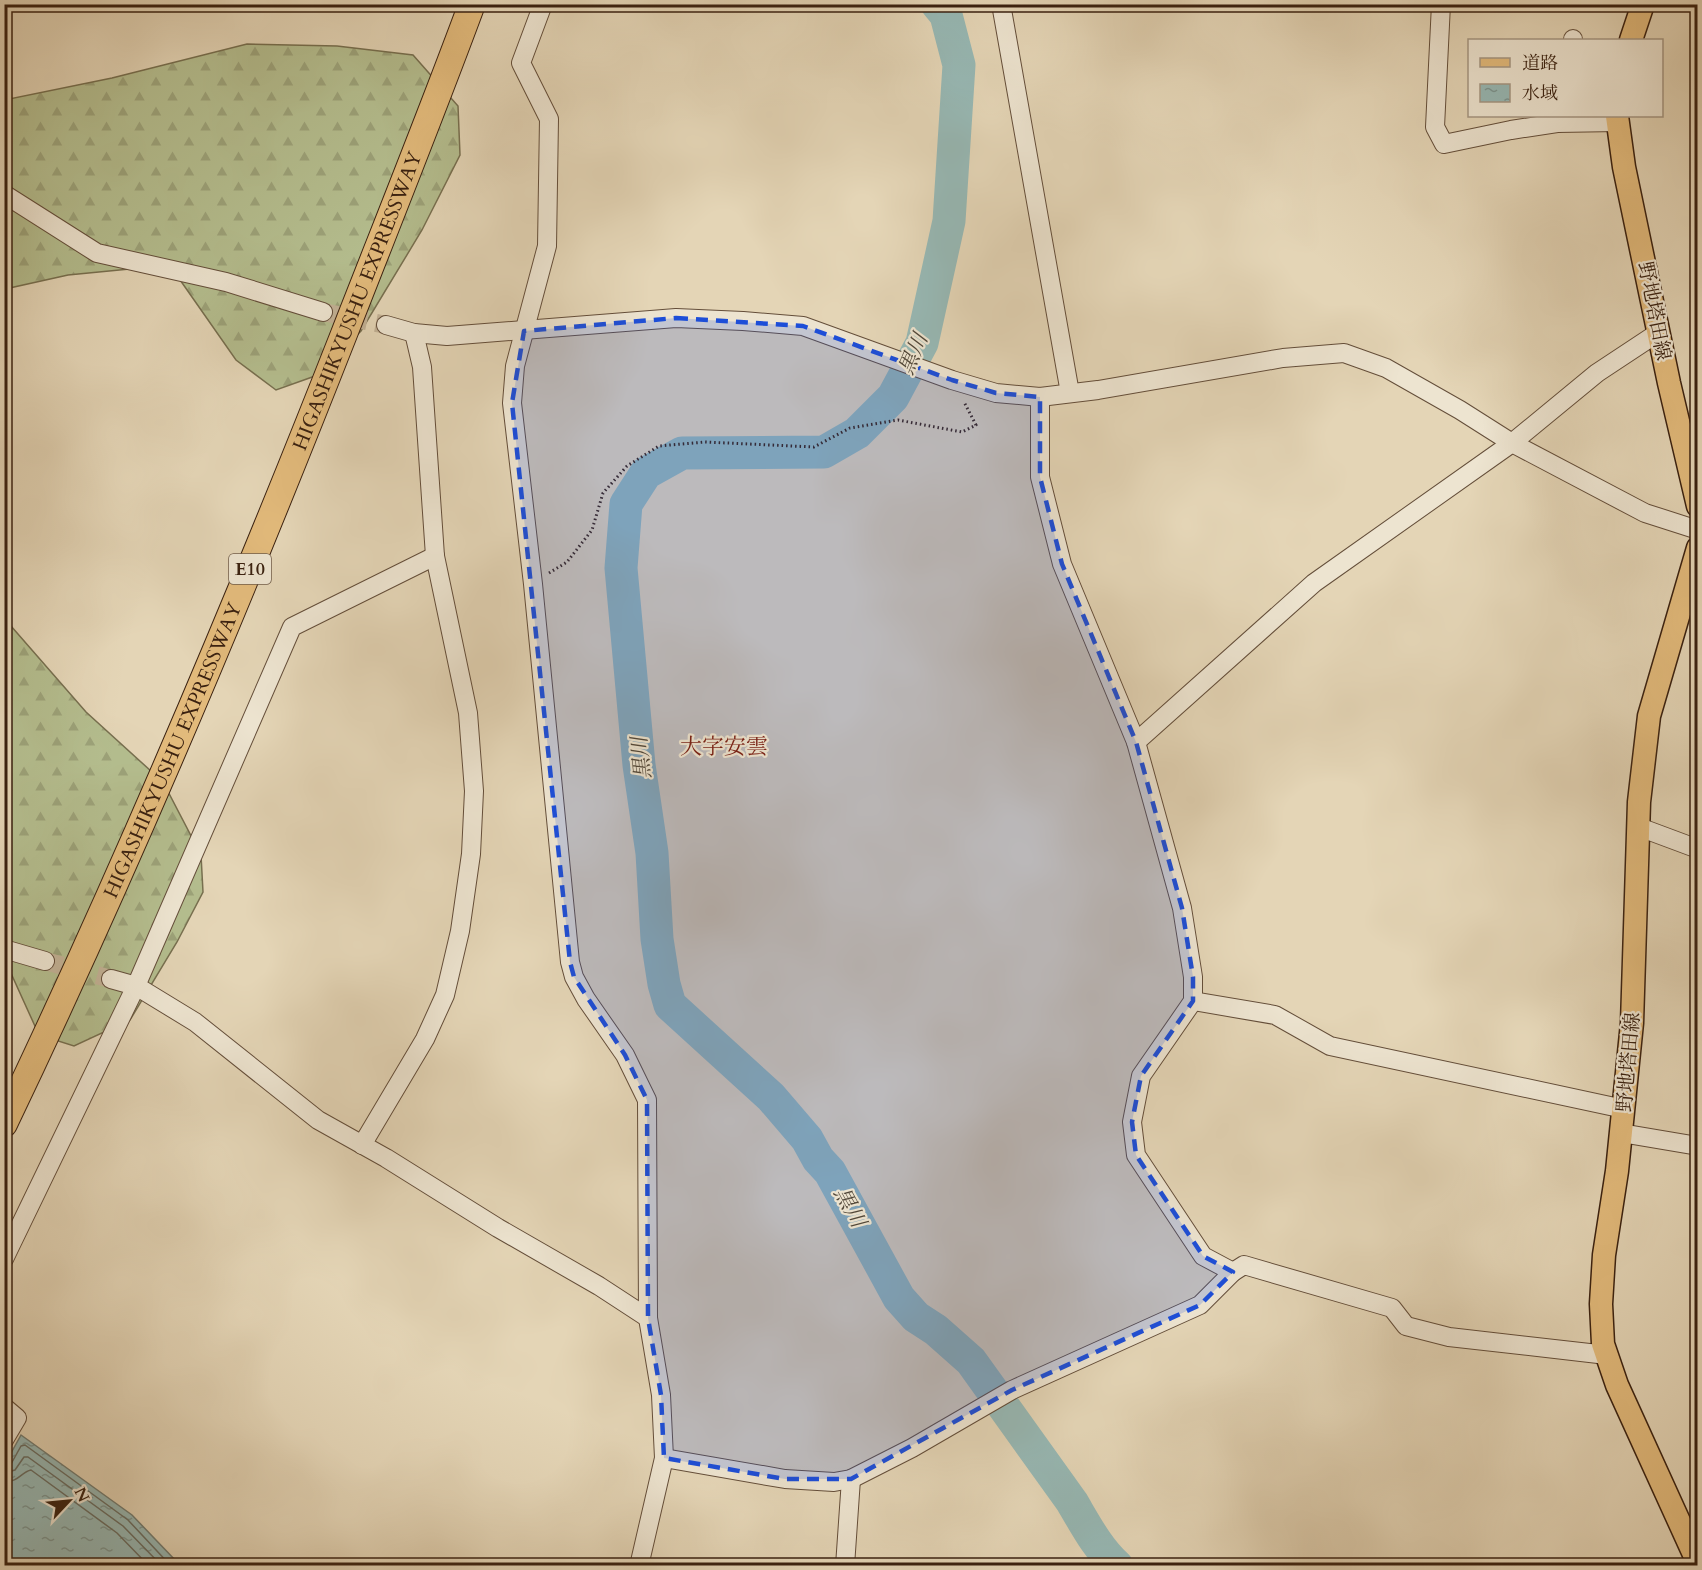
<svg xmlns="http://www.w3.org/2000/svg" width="1702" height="1570" font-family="Cardo,'Noto Serif JP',serif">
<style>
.forest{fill:url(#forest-firs);stroke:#776f4f;stroke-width:1.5}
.water{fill:url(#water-ripples);stroke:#727c72;stroke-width:1.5}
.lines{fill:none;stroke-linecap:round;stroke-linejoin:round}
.shore{stroke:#686c62;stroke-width:1.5}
.river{stroke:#97b8b4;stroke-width:33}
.minor-tunnel{stroke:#c2b195;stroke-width:18;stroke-dasharray:18 9;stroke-linecap:butt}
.minor-casing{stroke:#644e3a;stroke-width:20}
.major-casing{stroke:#3a2110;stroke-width:25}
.highway-casing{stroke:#3a2110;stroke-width:28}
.path{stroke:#3a2110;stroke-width:3;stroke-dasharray:1.5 3;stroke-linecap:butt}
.minor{stroke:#ede4d0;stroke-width:18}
.major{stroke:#e2ba7b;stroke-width:22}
.highway{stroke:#e2ba7b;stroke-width:26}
.marked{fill:#1d4ed8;fill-opacity:0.2;stroke:#1d4ed8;stroke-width:4.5;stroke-dasharray:12 8;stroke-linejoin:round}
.labels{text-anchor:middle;stroke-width:4.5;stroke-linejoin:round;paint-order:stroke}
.shield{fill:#ede4d0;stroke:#705c4a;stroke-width:1.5}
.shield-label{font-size:18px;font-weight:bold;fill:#3a2110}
.street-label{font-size:20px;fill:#3a2110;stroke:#ede4d0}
.water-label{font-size:21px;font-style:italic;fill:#514739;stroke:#ede4d0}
.quarter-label{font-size:22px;fill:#7a1f14;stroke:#ede4d0}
</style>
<defs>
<pattern id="forest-firs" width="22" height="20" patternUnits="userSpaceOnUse" patternTransform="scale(1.5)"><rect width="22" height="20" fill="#b4bd8e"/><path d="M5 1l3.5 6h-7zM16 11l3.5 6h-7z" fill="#9ca279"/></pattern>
<pattern id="water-ripples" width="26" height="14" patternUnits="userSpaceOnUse" patternTransform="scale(1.5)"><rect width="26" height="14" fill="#97b8b4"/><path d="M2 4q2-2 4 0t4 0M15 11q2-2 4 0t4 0" fill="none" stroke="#7c9591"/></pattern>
</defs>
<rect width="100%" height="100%" fill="#e4d5b6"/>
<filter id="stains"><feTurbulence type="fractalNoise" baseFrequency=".00333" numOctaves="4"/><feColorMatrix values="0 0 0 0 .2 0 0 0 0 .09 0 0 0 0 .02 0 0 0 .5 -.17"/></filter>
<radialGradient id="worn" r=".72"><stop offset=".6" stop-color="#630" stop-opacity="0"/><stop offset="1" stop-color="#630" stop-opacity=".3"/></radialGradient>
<g class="forest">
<path d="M 247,44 L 337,46 L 413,55 L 458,106 L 460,155 L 422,230 L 361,331 L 315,376 L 276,390 L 236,360 L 178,277 L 140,268 L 68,275 L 5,289 L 4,100 L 112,78 Z"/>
<path d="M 4,618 L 86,712 L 163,782 L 201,855 L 203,892 L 177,942 L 130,1020 L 74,1046 L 39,1035 L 5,960 Z"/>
</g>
<path class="water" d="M 21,1435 L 132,1515 L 176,1561 L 178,1565 L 5,1565 L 5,1464 Z"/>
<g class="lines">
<g class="shore">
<path d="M 4,1466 L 11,1464 L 21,1446 L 25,1445 L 128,1520 L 171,1566"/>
<path d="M 4,1473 L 15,1470 L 24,1457 L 28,1457 L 123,1526 L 162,1566"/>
<path d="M 4,1482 C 19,1482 21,1472 31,1470 L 117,1533 L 149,1566"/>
</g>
<path class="river" d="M 937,4 L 946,15 L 959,65 L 949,221 L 922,343 L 893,397 L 857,433 L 824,452 L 682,453 L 646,473 L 626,504 L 621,568 L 639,765 L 652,853 L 657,939 L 664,984 L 670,1005 L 771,1097 L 807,1139 L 818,1159 L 830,1172 L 899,1298 L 916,1317 L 936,1330 L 971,1361 L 1072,1502 C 1085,1524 1098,1549 1117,1566"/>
<g class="minor-tunnel">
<path d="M 323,312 L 386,325"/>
<path d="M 45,961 L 111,979"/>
</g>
<g class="minor-casing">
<g id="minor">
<path d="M 543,4 L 521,63 L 549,119 L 547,246 L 515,366 L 512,403 L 533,584 L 570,962 L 574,977 L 586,999 L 625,1055 L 647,1100 L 648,1318 L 661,1395 L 664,1458 L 639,1566"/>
<path d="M 1001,4 L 1070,393"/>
<path d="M 1441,4 L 1435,127 L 1444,144 L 1511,130 L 1557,123"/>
<path d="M 1573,40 L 1573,39"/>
<path d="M 1558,116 L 1557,123 L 1618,122"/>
<path d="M 4,194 L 97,253 L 226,282 L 323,312"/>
<path d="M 386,325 L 414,333 L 447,336 L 676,318 L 743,321 L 803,326 L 952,380 L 996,393 L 1040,397 L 1098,390 L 1283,358 L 1344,353 L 1386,368 L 1460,410 L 1512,443 L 1645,513 L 1698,530"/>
<path d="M 1040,397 L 1040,477 L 1062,564 L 1136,742 L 1182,908 L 1193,977 L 1193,1001 L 1141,1076 L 1132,1122 L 1136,1155 L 1203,1256 L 1233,1272"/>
<path d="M 1136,742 L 1314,583 L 1512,443 L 1597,373 L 1659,332"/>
<path d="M 1639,827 L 1698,849"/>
<path d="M 4,949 L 45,961"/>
<path d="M 111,979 L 136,986 L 195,1022 L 318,1120 L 386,1158 L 498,1228 L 599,1286 L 648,1318"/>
<path d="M 1193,1001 L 1275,1015 L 1330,1046 L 1624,1109"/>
<path d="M 1621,1133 L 1698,1146"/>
<path d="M 362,1145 L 425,1039 L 445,995 L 460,931 L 471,854 L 474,791 L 468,713 L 435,556 L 422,367 L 414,333"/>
<path d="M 4,1259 L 136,986 L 292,627 L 435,556"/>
<path d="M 4,1407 L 17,1418 L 4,1440"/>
<path d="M 664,1458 L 785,1479 L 834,1482 L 851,1479 L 912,1448 L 1012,1390 L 1200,1305 L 1233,1272 L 1244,1265 L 1392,1308 L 1406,1326 L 1449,1337 L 1607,1355"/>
<path d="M 845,1566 L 851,1479"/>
</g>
</g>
<g class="major-casing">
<g id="major">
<path d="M 1631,40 L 1643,4"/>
<path d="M 1617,116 L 1624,167 L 1669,383 L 1698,506"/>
<path d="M 1698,548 L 1649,716 L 1639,802 L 1632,1023 L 1617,1171 L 1604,1255 L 1601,1304 L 1603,1344 L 1617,1385 L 1698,1563"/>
</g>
</g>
<g class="highway-casing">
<g id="highway">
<path id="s1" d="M 4,1124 C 128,865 239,601 344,334 C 387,224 431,115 472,4"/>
</g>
</g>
<path class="path" d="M 549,573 L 567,562 L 592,530 L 603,493 L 627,466 L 659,446 L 705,442 L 814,447 L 850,428 L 898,420 L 962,432 L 976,425 L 964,402"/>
<use href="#minor" class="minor"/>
<use href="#major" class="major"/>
<use href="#highway" class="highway"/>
</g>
<path class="marked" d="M 676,318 L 803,326 L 952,380 L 996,393 L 1040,397 L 1040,477 L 1062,564 L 1136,742 L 1182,908 L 1193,977 L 1193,1001 L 1141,1076 L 1132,1122 L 1136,1155 L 1203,1256 L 1233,1272 L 1200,1305 L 1012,1390 L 851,1479 L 785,1479 L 664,1458 L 661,1395 L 648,1318 L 647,1100 L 625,1055 L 574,977 L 570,962 L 512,403 L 524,331 Z"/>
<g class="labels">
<rect class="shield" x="229" y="554" width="42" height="30" rx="4.5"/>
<g class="shield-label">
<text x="250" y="575">E10</text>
</g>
<g class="street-label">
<text dy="7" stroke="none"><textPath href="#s1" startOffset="896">HIGASHIKYUSHU EXPRESSWAY</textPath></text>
<text transform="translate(1655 311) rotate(79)" y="7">野地塔田線</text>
<text dy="7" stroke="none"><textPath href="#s1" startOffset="410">HIGASHIKYUSHU EXPRESSWAY</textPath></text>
<text transform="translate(1628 1062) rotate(-85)" y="7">野地塔田線</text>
</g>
<g class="water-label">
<text transform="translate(913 354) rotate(-67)" y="7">黒川</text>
<text transform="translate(641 758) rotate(-96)" y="7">黒川</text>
<text transform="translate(850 1207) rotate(61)" y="7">黒川</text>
</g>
<g class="quarter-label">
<text x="724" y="754">大字安雲</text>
</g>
</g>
<rect width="1702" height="1570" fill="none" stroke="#e4d5b6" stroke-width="24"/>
<rect x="6" y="6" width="1690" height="1558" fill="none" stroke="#3a2110" stroke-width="3"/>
<rect x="12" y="12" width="1678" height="1546" fill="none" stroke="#3a2110" stroke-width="1.5"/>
<rect x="1468" y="39" width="195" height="78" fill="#ede4d0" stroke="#a59683" stroke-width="1.5"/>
<rect x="1480" y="58" width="30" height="9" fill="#e2ba7b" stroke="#a59683" stroke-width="1.5"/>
<text x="1522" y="69" font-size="18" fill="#3a2110">道路</text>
<rect x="1480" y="84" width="30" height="18" fill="url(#water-ripples)" stroke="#a59683" stroke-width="1.5"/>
<text x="1522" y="99" font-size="18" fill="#3a2110">水域</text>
<g transform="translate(69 1501) rotate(64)" stroke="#ede4d0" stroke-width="4.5" paint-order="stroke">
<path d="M0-4.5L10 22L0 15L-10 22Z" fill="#3a2110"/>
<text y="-9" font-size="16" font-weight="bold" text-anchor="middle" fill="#3a2110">N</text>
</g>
<rect width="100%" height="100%" filter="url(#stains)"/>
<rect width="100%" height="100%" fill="url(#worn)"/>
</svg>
